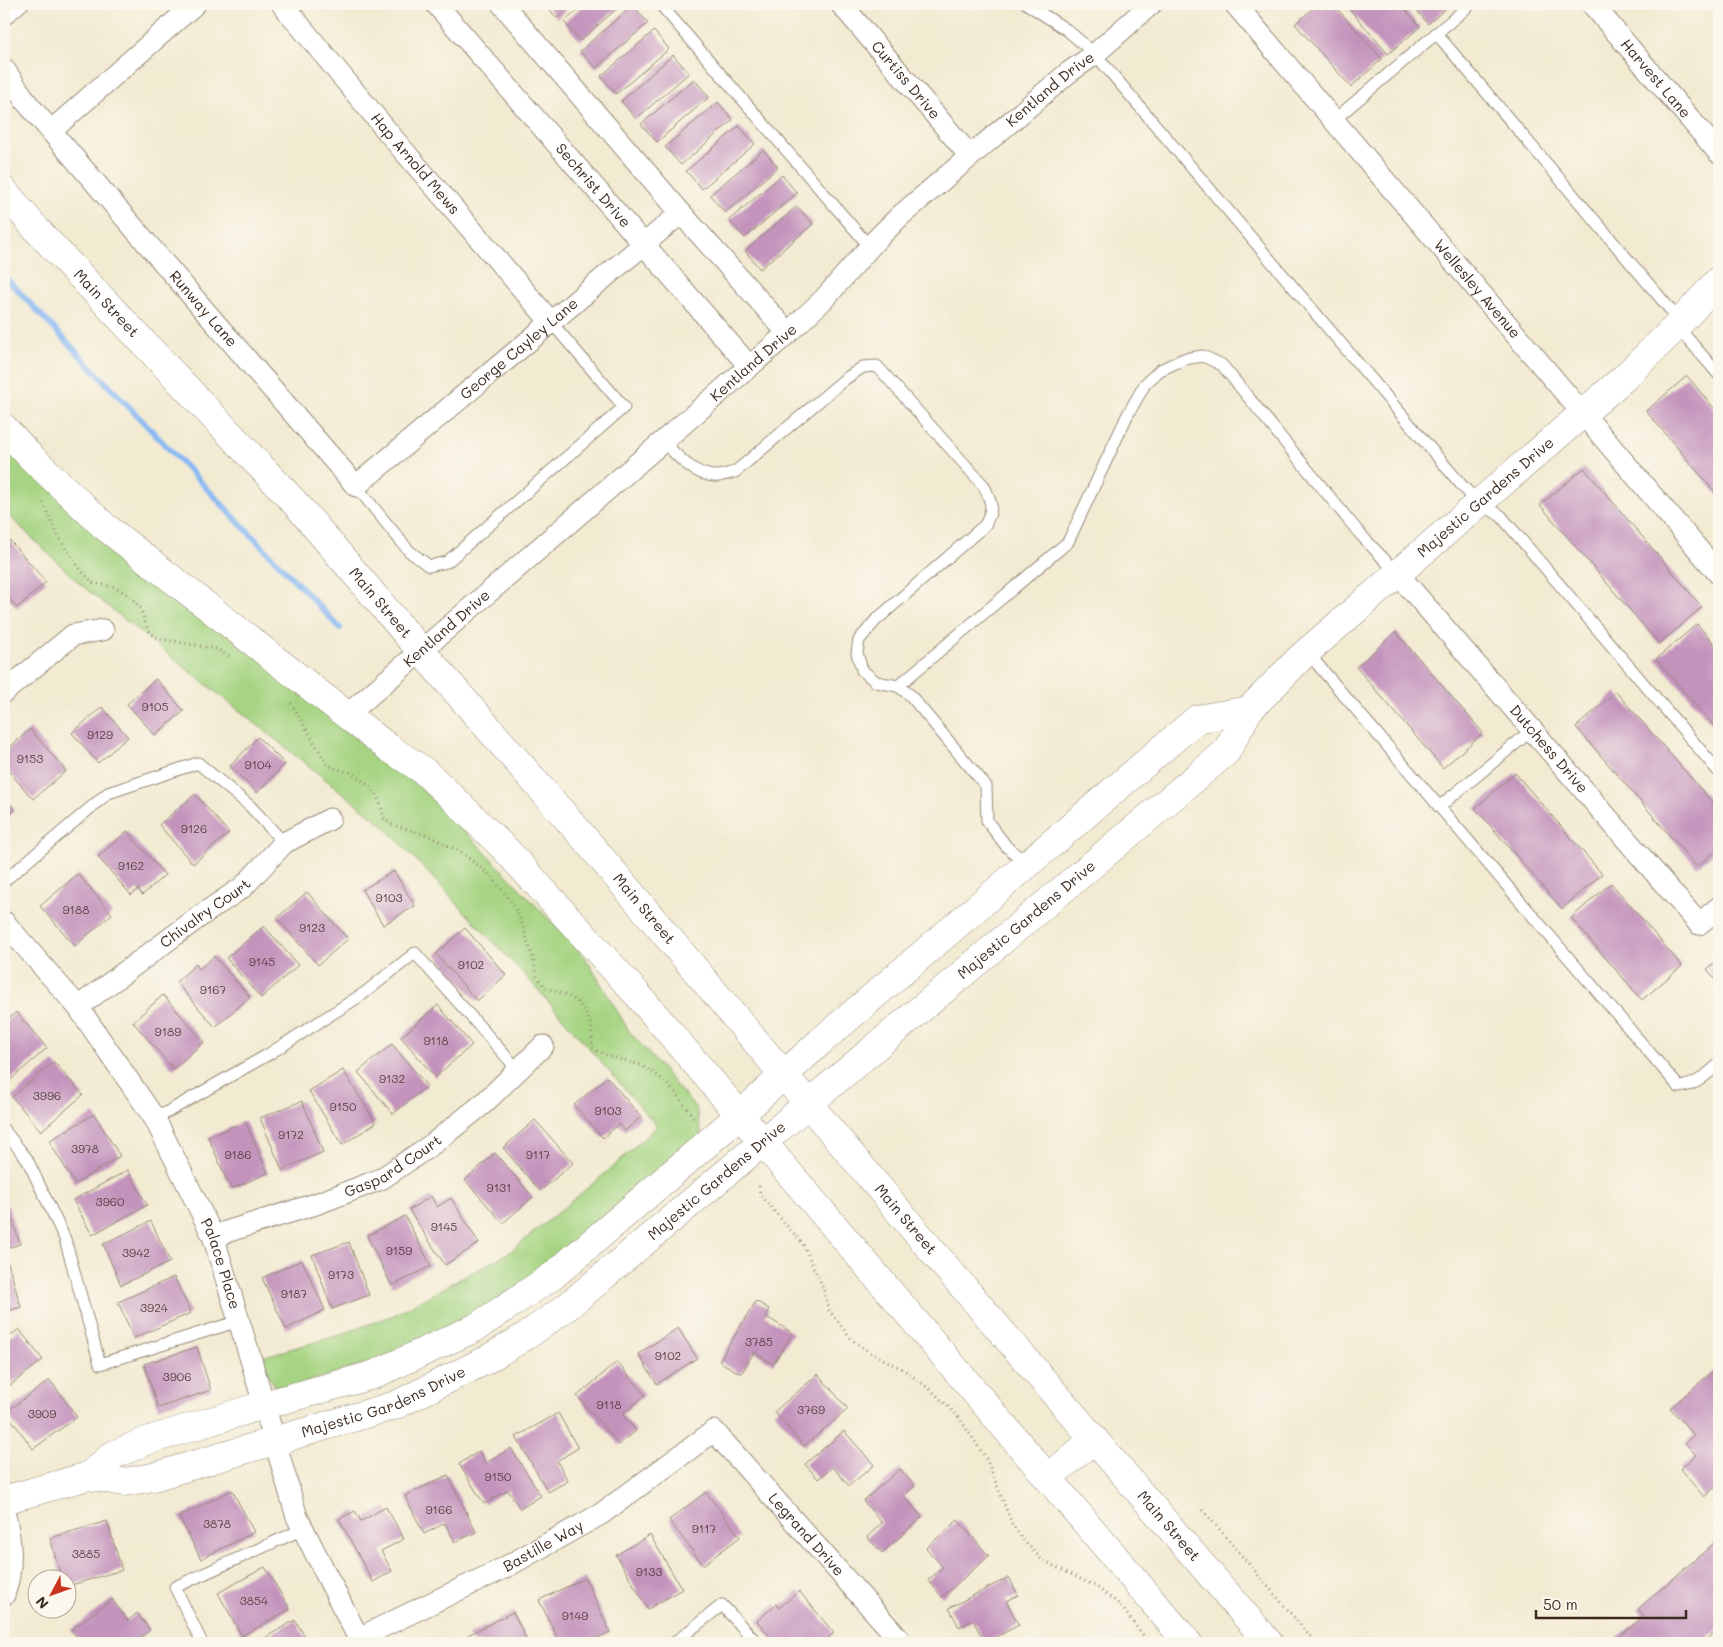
<svg xmlns="http://www.w3.org/2000/svg" width="1723" height="1647" font-family="Mali,sans-serif">
<style>
.green{fill:#a6d482;stroke:#707f50}
.lines{fill:none;stroke-linecap:round;stroke-linejoin:round}
.stream{stroke:#88b8f3;stroke-width:6}
.building{fill:#c393bc}
.lane-casing{stroke:#968a78;stroke-width:13}
.street-casing{stroke:#968a78;stroke-width:23}
.secondary-casing{stroke:#968a78;stroke-width:29}
.path{stroke:#968a78;stroke-width:3;stroke-dasharray:1 4;stroke-linecap:butt}
.lane{stroke:#fff;stroke-width:11}
.street{stroke:#fff;stroke-width:21}
.secondary{stroke:#fff;stroke-width:28}
.labels{text-anchor:middle;stroke-width:4.5;stroke-linejoin:round;paint-order:stroke}
.number-label{font-size:12px;fill:#5d4446}
.street-label{font-size:15px;fill:#3b2a1e;stroke:#fbf7ec}
</style>
<rect width="100%" height="100%" fill="#fbf7ec"/>
<filter id="ink" filterUnits="userSpaceOnUse"><feTurbulence type="fractalNoise" baseFrequency=".02" numOctaves="2"/><feDisplacementMap in="SourceGraphic" scale="10" xChannelSelector="R" yChannelSelector="G"/><feConvolveMatrix kernelMatrix="1 2 1 2 8 2 1 2 1" color-interpolation-filters="sRGB"/></filter>
<filter id="wash" filterUnits="userSpaceOnUse"><feTurbulence type="fractalNoise" baseFrequency=".0096" numOctaves="4" result="noise"/><feDisplacementMap in="SourceGraphic" scale="20" xChannelSelector="R" yChannelSelector="G"/><feGaussianBlur stdDeviation="1.12" result="paint"/><feColorMatrix in="noise" values="0 0 0 0 0 0 0 0 0 0 0 0 0 0 0 0 0 1.4 0 .05"/><feComposite in="paint" operator="in"/></filter>
<g filter="url(#wash)">
<rect width="100%" height="100%" fill="#f2ead1"/>
<path class="green" d="M 4,440 L 380,750 L 458,824 L 585,957 L 629,1031 L 696,1108 L 702,1138 L 550,1265 L 488,1307 L 380,1359 L 291,1387 L 276,1387 L 264,1369 L 262,1357 L 340,1335 L 394,1315 L 510,1252 L 613,1167 L 657,1126 L 532,983 L 383,825 L 80,584 L 4,511 Z"/>
<g class="lines">
<path class="stream" d="M 4,276 L 340,628"/>
</g>
<g id="blocks">
<g class="building">
<path d="M 545,4 L 573,4 L 557,18 Z"/>
<path d="M 585,4 L 622,4 L 580,41 L 564,22 Z"/>
<path d="M 1318,4 L 1333,4 L 1382,59 L 1351,87 L 1295,24 Z"/>
<path d="M 1345,4 L 1401,4 L 1420,27 L 1388,54 Z"/>
<path d="M 1411,4 L 1451,4 L 1428,24 Z"/>
<path d="M 633,5 L 648,23 L 596,68 L 580,51 Z"/>
<path d="M 654,31 L 669,49 L 616,94 L 601,76 Z"/>
<path d="M 673,55 L 689,73 L 636,119 L 621,101 Z"/>
<path d="M 694,79 L 709,97 L 657,142 L 641,124 Z"/>
<path d="M 718,102 L 733,120 L 681,165 L 665,147 Z"/>
<path d="M 739,126 L 755,144 L 702,189 L 686,171 Z"/>
<path d="M 763,150 L 778,167 L 725,213 L 710,195 Z"/>
<path d="M 782,175 L 797,193 L 745,238 L 729,220 Z"/>
<path d="M 797,206 L 813,224 L 760,269 L 745,251 Z"/>
<path d="M 1687,376 L 1719,414 L 1719,497 L 1646,411 Z"/>
<path d="M 1584,468 L 1702,607 L 1659,644 L 1540,505 Z"/>
<path d="M 6,536 L 46,582 L 17,608 L 4,593 L 4,538 Z"/>
<path d="M 1697,624 L 1719,649 L 1719,732 L 1656,659 Z"/>
<path d="M 1396,632 L 1483,733 L 1443,768 L 1356,667 Z"/>
<path d="M 156,679 L 184,711 L 155,735 L 127,704 Z"/>
<path d="M 1616,692 L 1719,810 L 1719,848 L 1697,867 L 1576,727 Z"/>
<path d="M 102,707 L 128,737 L 98,763 L 72,733 Z"/>
<path d="M 30,729 L 66,771 L 33,799 L 4,766 L 4,753 Z"/>
<path d="M 258,737 L 285,764 L 257,793 L 230,766 Z"/>
<path d="M 1515,773 L 1602,874 L 1562,909 L 1475,808 Z"/>
<path d="M 195,794 L 229,833 L 193,864 L 159,825 Z"/>
<path d="M 4,797 L 15,810 L 4,820 Z"/>
<path d="M 127,831 L 165,875 L 142,895 L 138,889 L 131,895 L 98,857 Z"/>
<path d="M 394,871 L 415,906 L 383,925 L 362,890 Z"/>
<path d="M 78,874 L 112,914 L 75,946 L 40,906 Z"/>
<path d="M 1611,883 L 1682,966 L 1642,1000 L 1571,918 Z"/>
<path d="M 307,892 L 348,939 L 318,965 L 277,918 Z"/>
<path d="M 264,926 L 298,965 L 261,998 L 226,958 Z"/>
<path d="M 465,928 L 506,975 L 477,1001 L 436,954 Z"/>
<path d="M 214,956 L 250,997 L 215,1027 L 176,982 L 196,964 L 199,969 Z"/>
<path d="M 1719,959 L 1719,984 L 1707,969 Z"/>
<path d="M 163,995 L 204,1042 L 173,1069 L 133,1022 Z"/>
<path d="M 438,1005 L 472,1045 L 435,1077 L 401,1037 Z"/>
<path d="M 16,1012 L 47,1048 L 7,1083 L 4,1079 L 4,1023 Z"/>
<path d="M 392,1044 L 427,1086 L 393,1114 L 358,1072 Z"/>
<path d="M 54,1062 L 83,1095 L 41,1131 L 12,1097 Z"/>
<path d="M 343,1070 L 376,1123 L 342,1145 L 309,1091 Z"/>
<path d="M 607,1077 L 641,1117 L 625,1131 L 619,1124 L 603,1138 L 574,1105 Z"/>
<path d="M 302,1101 L 323,1152 L 282,1170 L 260,1118 Z"/>
<path d="M 94,1114 L 120,1156 L 75,1184 L 49,1141 Z"/>
<path d="M 535,1120 L 573,1163 L 540,1191 L 503,1148 Z"/>
<path d="M 245,1121 L 268,1173 L 231,1189 L 208,1137 Z"/>
<path d="M 495,1153 L 533,1197 L 503,1223 L 465,1180 Z"/>
<path d="M 128,1170 L 147,1205 L 92,1235 L 73,1200 Z"/>
<path d="M 431,1196 L 437,1207 L 451,1198 L 479,1243 L 445,1265 L 409,1210 Z"/>
<path d="M 8,1206 L 20,1244 L 4,1249 L 4,1207 Z"/>
<path d="M 405,1216 L 431,1266 L 392,1286 L 367,1236 Z"/>
<path d="M 151,1221 L 170,1262 L 121,1285 L 103,1244 Z"/>
<path d="M 349,1242 L 369,1295 L 332,1309 L 312,1255 Z"/>
<path d="M 302,1260 L 325,1310 L 286,1329 L 262,1278 Z"/>
<path d="M 8,1263 L 21,1307 L 4,1312 L 4,1265 Z"/>
<path d="M 174,1277 L 191,1313 L 134,1338 L 118,1302 Z"/>
<path d="M 756,1301 L 769,1309 L 765,1316 L 793,1333 L 773,1364 L 754,1352 L 741,1374 L 719,1361 Z"/>
<path d="M 678,1328 L 697,1358 L 657,1384 L 638,1354 Z"/>
<path d="M 19,1329 L 43,1360 L 4,1390 L 4,1341 Z"/>
<path d="M 197,1347 L 211,1390 L 158,1408 L 144,1364 Z"/>
<path d="M 617,1362 L 645,1395 L 622,1414 L 636,1431 L 619,1445 L 577,1396 Z"/>
<path d="M 1719,1366 L 1719,1484 L 1704,1497 L 1680,1469 L 1696,1455 L 1685,1443 L 1694,1435 L 1670,1408 Z"/>
<path d="M 818,1374 L 848,1409 L 804,1446 L 774,1412 Z"/>
<path d="M 50,1380 L 77,1417 L 33,1449 L 6,1412 Z"/>
<path d="M 558,1413 L 578,1448 L 557,1461 L 568,1481 L 548,1492 L 516,1437 Z"/>
<path d="M 844,1431 L 874,1465 L 849,1486 L 833,1467 L 818,1479 L 805,1464 Z"/>
<path d="M 511,1448 L 541,1496 L 520,1509 L 508,1490 L 484,1504 L 459,1464 L 479,1451 L 486,1463 Z"/>
<path d="M 900,1469 L 915,1486 L 904,1496 L 922,1517 L 882,1553 L 867,1537 L 882,1523 L 863,1501 Z"/>
<path d="M 448,1475 L 476,1532 L 455,1542 L 445,1523 L 424,1534 L 405,1496 Z"/>
<path d="M 232,1490 L 254,1532 L 201,1559 L 179,1517 Z"/>
<path d="M 706,1492 L 740,1537 L 703,1565 L 669,1520 Z"/>
<path d="M 386,1507 L 404,1539 L 381,1551 L 392,1571 L 373,1582 L 339,1519 L 355,1511 L 361,1521 Z"/>
<path d="M 958,1520 L 989,1556 L 942,1597 L 928,1580 L 943,1567 L 926,1548 Z"/>
<path d="M 107,1521 L 122,1570 L 68,1586 L 68,1580 L 62,1580 L 50,1538 Z"/>
<path d="M 650,1535 L 682,1589 L 648,1609 L 616,1555 Z"/>
<path d="M 1719,1539 L 1719,1629 L 1702,1643 L 1614,1643 L 1613,1642 L 1644,1616 L 1638,1609 Z"/>
<path d="M 265,1567 L 290,1609 L 242,1636 L 218,1593 Z"/>
<path d="M 1009,1577 L 1018,1595 L 1006,1601 L 1019,1625 L 985,1643 L 973,1620 L 959,1627 L 949,1608 Z"/>
<path d="M 585,1578 L 610,1632 L 587,1643 L 560,1643 L 539,1600 Z"/>
<path d="M 799,1591 L 834,1633 L 822,1643 L 775,1643 L 757,1621 L 776,1604 L 779,1608 Z"/>
<path d="M 112,1599 L 128,1621 L 137,1613 L 150,1630 L 133,1643 L 82,1643 L 71,1630 Z"/>
<path d="M 513,1612 L 528,1643 L 473,1643 L 468,1635 Z"/>
<path d="M 295,1620 L 309,1643 L 256,1643 Z"/>
</g>
</g>
</g>
<g filter="url(#ink)">
<use href="#blocks" fill-opacity="0" stroke="#968a78" stroke-width="1"/>
<g class="lines">
<g class="lane-casing">
<g id="lane">
<path d="M 660,4 L 870,247"/>
<path d="M 1027,4 L 1067,30 L 1095,54 L 1464,488 L 1480,503 L 1501,516 L 1719,772"/>
<path d="M 4,21 L 23,4"/>
<path d="M 1436,33 L 1674,314 L 1677,326 L 1719,375"/>
<path d="M 1334,120 L 1471,4"/>
<path d="M 663,441 C 677,456 696,478 719,476 C 724,475 730,473 735,472 L 845,379 L 863,367 L 877,366 L 984,486 C 992,503 994,508 985,525 L 876,620 L 859,640 L 857,653 L 862,670 L 876,682 L 898,686 L 1068,542 L 1127,416 L 1145,384 L 1160,370 L 1184,359 L 1203,356 L 1222,365 L 1360,534 L 1398,574"/>
<path d="M 356,486 L 409,551 L 429,566 L 447,562 L 624,407 L 550,321"/>
<path d="M 1307,652 L 1679,1087 C 1696,1086 1707,1074 1719,1064"/>
<path d="M 898,686 L 910,695 L 986,786 L 987,821 L 1007,847 L 1027,864"/>
<path d="M 1439,807 L 1532,730"/>
<path d="M 4,881 L 108,793 L 198,763 L 250,806 L 284,843"/>
<path d="M 155,1119 L 269,1054 L 363,994 L 415,953 L 518,1070"/>
<path d="M 4,1130 L 27,1159 L 65,1239 L 100,1364 L 239,1321"/>
<path d="M 202,1643 L 175,1587 L 303,1529"/>
<path d="M 674,1643 L 722,1605 L 757,1643"/>
</g>
</g>
<g class="street-casing">
<g id="street">
<path id="s1" d="M 282,4 L 397,143 L 550,321"/>
<path id="s2" d="M 436,4 L 749,366"/>
<path d="M 502,4 L 681,213 L 788,333"/>
<path id="s3" d="M 841,4 L 970,156"/>
<path id="s4" d="M 1235,4 L 1719,574"/>
<path id="s5" d="M 1592,4 L 1719,153"/>
<path id="s6" d="M 4,69 L 27,103 L 204,310 L 356,486 L 681,213"/>
<path d="M 51,131 L 195,4"/>
<path id="s7" d="M 1398,574 L 1699,924 L 1719,907"/>
<path d="M 4,692 L 73,635 L 103,630"/>
<path id="s8" d="M 347,715 L 788,333 L 825,298 L 875,241 L 900,216 L 1068,73 L 1095,54 L 1151,4"/>
<path id="s9" d="M 4,922 L 78,1007 L 155,1119 L 213,1236 L 251,1360 L 297,1517 L 361,1643"/>
<path id="s10" d="M 78,1007 L 203,914 L 243,887 L 284,843 L 330,819"/>
<path id="s11" d="M 213,1236 L 316,1204 L 381,1179 L 434,1143 L 484,1103 L 543,1046"/>
<path d="M 4,1511 C 11,1539 14,1567 4,1595"/>
<path id="s12" d="M 359,1638 L 504,1568 L 601,1514 L 714,1431 L 898,1638 L 892,1643"/>
</g>
</g>
<g class="secondary-casing">
<g id="secondary">
<path id="s13" d="M 4,191 L 37,230 L 297,505 L 421,651 L 592,847 L 922,1239 L 1269,1643"/>
<path d="M 4,428 L 31,457 L 104,526 L 389,748 L 424,771 L 456,801 L 507,851 L 637,994 L 1188,1643"/>
<path d="M 88,1476 L 113,1455 L 146,1441 L 264,1405 L 373,1375 L 475,1328 L 554,1275 L 740,1115 L 820,1042 L 1197,719 L 1249,710"/>
<path d="M 1048,1478 L 1094,1439"/>
<path id="s14" d="M 4,1500 L 88,1476 L 124,1482 L 153,1477 L 396,1405 L 486,1360 L 526,1336 L 567,1307 L 1226,752 L 1249,710 L 1301,657 L 1625,377 L 1677,326 L 1719,280"/>
</g>
</g>
<g class="path">
<path d="M 43,503 L 60,539 L 79,568 L 93,583 L 114,587 L 124,592 L 133,599 L 140,608 L 148,630 L 156,638 L 216,649 L 229,656"/>
<path d="M 291,703 L 327,764 L 333,768 L 352,773 L 368,785 L 376,794 L 381,806 L 384,818 L 390,824 L 427,835 L 461,852 L 491,876 L 513,904 L 523,926 L 533,958 L 537,977 L 547,989 C 580,995 594,1014 592,1047 C 606,1058 626,1059 642,1066 C 665,1077 680,1098 694,1118"/>
<path d="M 759,1186 L 760,1195 L 803,1244 L 823,1288 L 829,1310 L 851,1339 L 868,1351 L 904,1370 L 932,1391 L 958,1416 L 987,1460 L 1012,1524 L 1025,1542 L 1042,1560 L 1097,1587 L 1120,1605 L 1149,1643"/>
<path d="M 1203,1510 L 1316,1643"/>
</g>
<use href="#lane" class="lane"/>
<use href="#street" class="street"/>
<use href="#secondary" class="secondary"/>
</g>
</g>
<g class="labels">
<g class="number-label">
<text x="155" y="711">9105</text>
<text x="100" y="739">9129</text>
<text x="30" y="763">9153</text>
<text x="258" y="769">9104</text>
<text x="194" y="833">9126</text>
<text x="131" y="870">9162</text>
<text x="389" y="902">9103</text>
<text x="76" y="914">9188</text>
<text x="312" y="932">9123</text>
<text x="262" y="966">9145</text>
<text x="471" y="969">9102</text>
<text x="213" y="994">9167</text>
<text x="168" y="1036">9189</text>
<text x="436" y="1045">9118</text>
<text x="392" y="1083">9132</text>
<text x="47" y="1100">3996</text>
<text x="343" y="1111">9150</text>
<text x="608" y="1115">9103</text>
<text x="291" y="1139">9172</text>
<text x="85" y="1153">3978</text>
<text x="238" y="1159">9186</text>
<text x="538" y="1159">9117</text>
<text x="499" y="1192">9131</text>
<text x="110" y="1206">3960</text>
<text x="444" y="1231">9145</text>
<text x="399" y="1255">9159</text>
<text x="136" y="1257">3942</text>
<text x="341" y="1279">9173</text>
<text x="294" y="1298">9187</text>
<text x="154" y="1312">3924</text>
<text x="759" y="1346">3785</text>
<text x="668" y="1360">9102</text>
<text x="177" y="1381">3906</text>
<text x="609" y="1409">9118</text>
<text x="811" y="1414">3769</text>
<text x="42" y="1418">3909</text>
<text x="498" y="1481">9150</text>
<text x="439" y="1514">9166</text>
<text x="217" y="1528">3878</text>
<text x="704" y="1533">9117</text>
<text x="86" y="1558">3885</text>
<text x="649" y="1576">9133</text>
<text x="254" y="1605">3854</text>
<text x="575" y="1620">9149</text>
</g>
<g class="street-label">
<text dy="5" stroke="none"><textPath href="#s5" startOffset="98">Harvest Lane</textPath></text>
<text dy="5" stroke="none"><textPath href="#s3" startOffset="100">Curtiss Drive</textPath></text>
<text dy="5" stroke="none"><textPath href="#s8" startOffset="942">Kentland Drive</textPath></text>
<text dy="5" stroke="none"><textPath href="#s1" startOffset="208">Hap Arnold Mews</textPath></text>
<text dy="5" stroke="none"><textPath href="#s2" startOffset="240">Sechrist Drive</textPath></text>
<text dy="5" stroke="none"><textPath href="#s4" startOffset="374">Wellesley Avenue</textPath></text>
<text dy="5" stroke="none"><textPath href="#s13" startOffset="152">Main Street</textPath></text>
<text dy="5" stroke="none"><textPath href="#s6" startOffset="312">Runway Lane</textPath></text>
<text dy="5" stroke="none"><textPath href="#s6" startOffset="759">George Cayley Lane</textPath></text>
<text dy="5" stroke="none"><textPath href="#s8" startOffset="538">Kentland Drive</textPath></text>
<text dy="5" stroke="none"><textPath href="#s14" startOffset="1832">Majestic Gardens Drive</textPath></text>
<text dy="5" stroke="none"><textPath href="#s13" startOffset="558">Main Street</textPath></text>
<text dy="5" stroke="none"><textPath href="#s8" startOffset="132">Kentland Drive</textPath></text>
<text dy="5" stroke="none"><textPath href="#s7" startOffset="231">Dutchess Drive</textPath></text>
<text dy="5" stroke="none"><textPath href="#s13" startOffset="962">Main Street</textPath></text>
<text dy="5" stroke="none"><textPath href="#s10" startOffset="158">Chivalry Court</textPath></text>
<text dy="5" stroke="none"><textPath href="#s14" startOffset="1205">Majestic Gardens Drive</textPath></text>
<text dy="5" stroke="none"><textPath href="#s11" startOffset="194">Gaspard Court</textPath></text>
<text dy="5" stroke="none"><textPath href="#s14" startOffset="800">Majestic Gardens Drive</textPath></text>
<text dy="5" stroke="none"><textPath href="#s13" startOffset="1368">Main Street</textPath></text>
<text dy="5" stroke="none"><textPath href="#s9" startOffset="408">Palace Place</textPath></text>
<text dy="5" stroke="none"><textPath href="#s14" startOffset="396">Majestic Gardens Drive</textPath></text>
<text dy="5" stroke="none"><textPath href="#s13" startOffset="1772">Main Street</textPath></text>
<text dy="5" stroke="none"><textPath href="#s12" startOffset="551">Legrand Drive</textPath></text>
<text dy="5" stroke="none"><textPath href="#s12" startOffset="206">Bastille Way</textPath></text>
</g>
</g>
<rect width="1723" height="1647" fill="none" stroke="#fbf7ec" stroke-width="20"/>
<g transform="translate(52 1594) rotate(229)"><circle r="24" fill="#fbf7ec" stroke="#aea59a"/>
<path d="M0-4L9 19L0 12L-9 19Z" fill="#c8321e"/>
<text y="-8" font-size="14" font-weight="bold" text-anchor="middle" fill="#3b2a1e">N</text>
</g>
<path d="M1536 1610v8h150v-8" fill="none" stroke="#3b2a1e" stroke-width="2.5"/>
<text x="1543" y="1610" font-size="15" fill="#3b2a1e" stroke="#fbf7ec" stroke-width="4" paint-order="stroke">50 m</text>
</svg>
